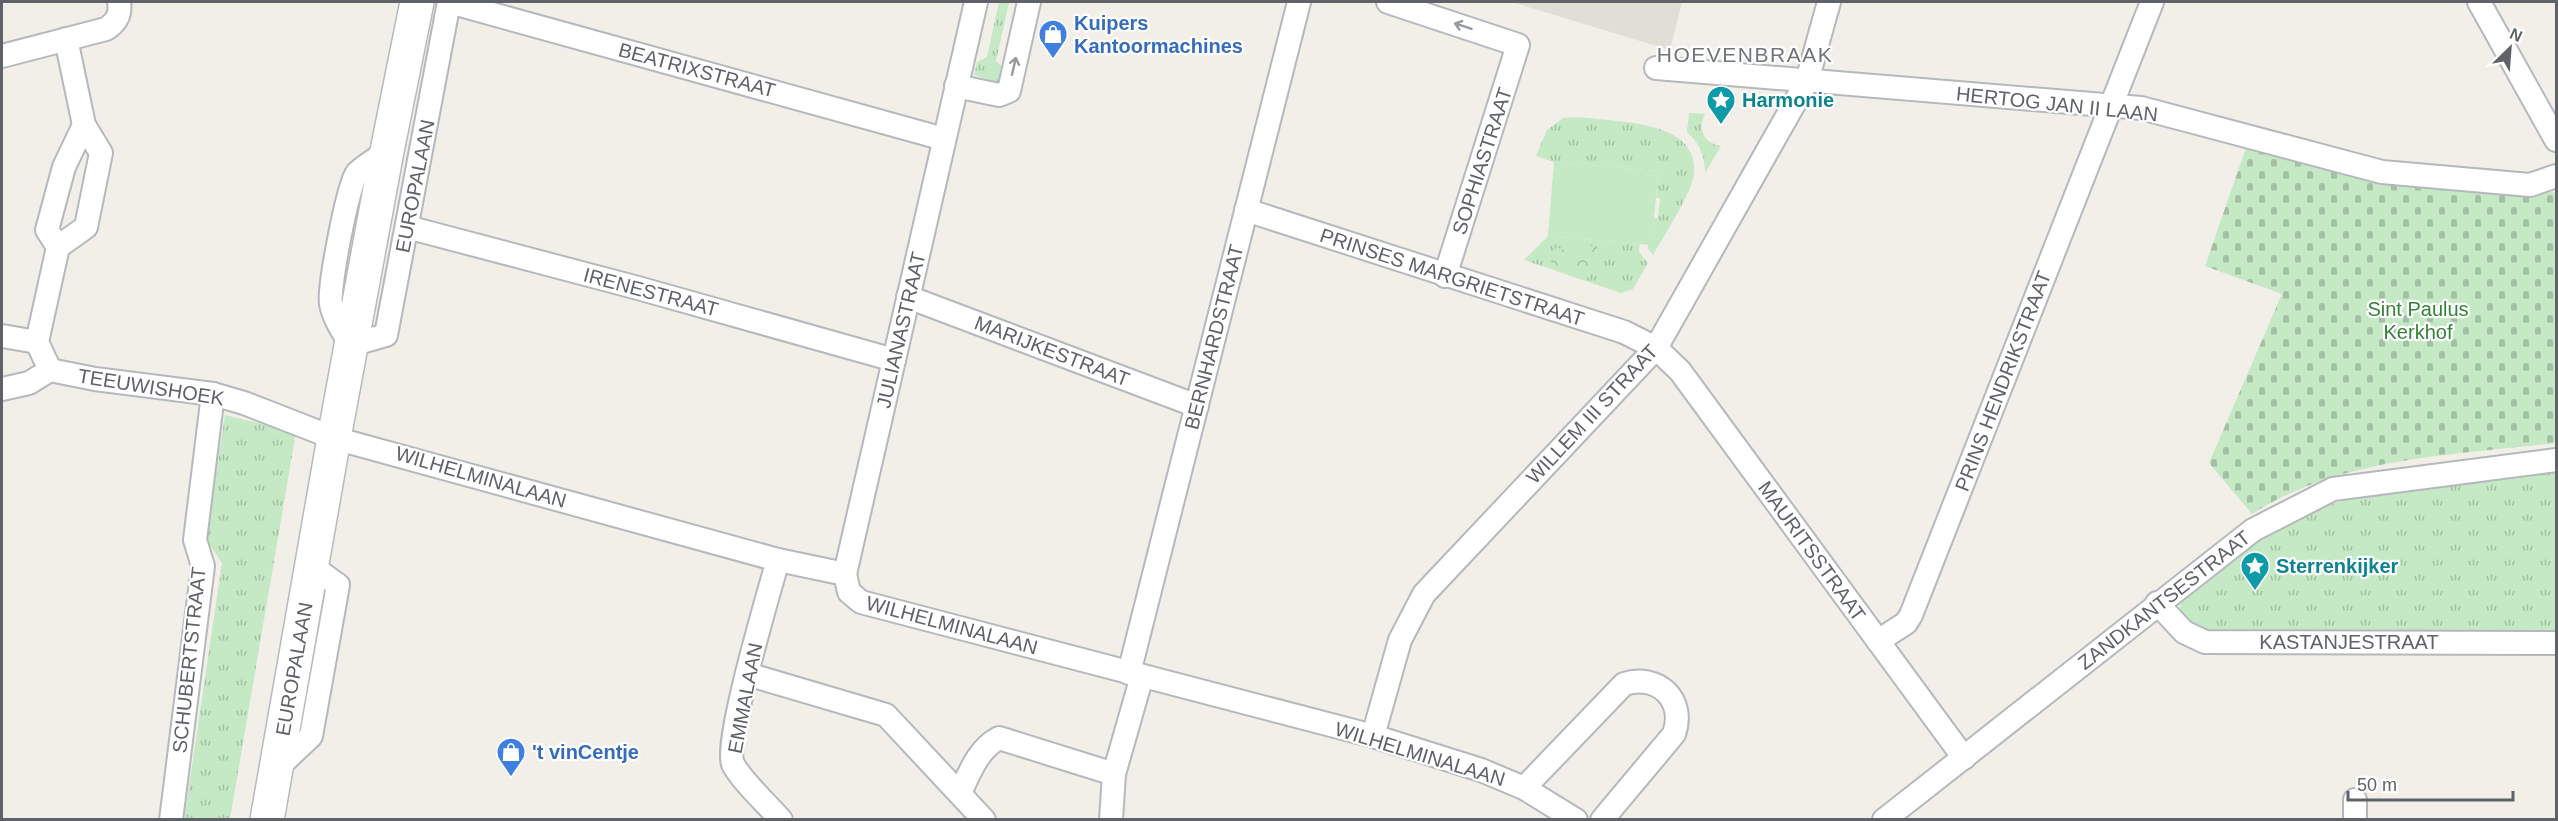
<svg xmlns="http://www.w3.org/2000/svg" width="2558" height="821" font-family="Helvetica,sans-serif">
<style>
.education{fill:#e1ded6}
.grass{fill:url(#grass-tufts)}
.cemetery{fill:url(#cemetery-stones)}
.park{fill:url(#park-crowns)}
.pitch{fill:#c5e8c5}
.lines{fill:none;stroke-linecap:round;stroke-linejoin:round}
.street-casing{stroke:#b5b8bc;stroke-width:26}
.secondary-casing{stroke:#b6babf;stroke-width:36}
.street{stroke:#fff;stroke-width:22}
.secondary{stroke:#fff;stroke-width:33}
.oneway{stroke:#979a9d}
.labels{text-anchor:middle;stroke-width:4.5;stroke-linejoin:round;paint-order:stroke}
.shop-label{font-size:20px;font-weight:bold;fill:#366cbe;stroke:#fff;text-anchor:start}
.street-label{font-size:20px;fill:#5f6368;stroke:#fff}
.culture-label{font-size:20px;font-weight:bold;fill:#0d838f;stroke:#fff;text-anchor:start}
.park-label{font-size:20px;fill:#348238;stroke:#fff}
.neighbourhood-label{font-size:21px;letter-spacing:1.5px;fill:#70757a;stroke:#fff}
</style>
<defs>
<pattern id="grass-tufts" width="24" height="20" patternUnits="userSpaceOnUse" patternTransform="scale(1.5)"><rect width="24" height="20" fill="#c5e8c5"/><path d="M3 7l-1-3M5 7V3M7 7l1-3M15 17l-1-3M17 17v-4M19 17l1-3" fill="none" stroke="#a3c0a4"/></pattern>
<pattern id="cemetery-stones" width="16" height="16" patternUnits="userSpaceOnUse" patternTransform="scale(1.5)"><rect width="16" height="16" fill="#c5e8c5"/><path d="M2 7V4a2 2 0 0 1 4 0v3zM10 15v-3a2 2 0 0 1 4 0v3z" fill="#a3c0a4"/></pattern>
<pattern id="park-crowns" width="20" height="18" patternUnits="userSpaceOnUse" patternTransform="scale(1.5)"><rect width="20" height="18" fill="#c5e8c5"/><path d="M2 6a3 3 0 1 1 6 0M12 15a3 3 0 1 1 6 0" fill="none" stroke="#a3c0a4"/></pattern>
</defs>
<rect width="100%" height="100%" fill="#f1efe8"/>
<path class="education" d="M 1512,2 L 1682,2 L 1670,50 Z"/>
<g class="grass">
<path d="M 999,2 L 1009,2 L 996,61 L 1005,69 L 1003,79 L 999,83 L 974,75 L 977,62 L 987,57 Z"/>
<path d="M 1689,113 L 1705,114 C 1697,130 1704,143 1721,146 L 1705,173 C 1705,156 1700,144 1687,132 Z"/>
<path d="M 1563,118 C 1578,116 1594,119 1609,120 C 1641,124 1698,128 1694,173 C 1692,194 1664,235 1653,255 L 1648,249 L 1648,244 L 1652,244 L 1654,218 L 1658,218 L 1660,198 L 1656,198 L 1658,171 L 1554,162 L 1536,156 L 1547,130 Z"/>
<path d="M 1548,236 L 1640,244 L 1639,252 L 1648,263 L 1633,289 L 1621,293 L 1524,260 Z"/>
<path d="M 225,415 L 296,432 L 230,819 L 184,820 L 222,563 L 206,539 Z"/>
<path d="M 2556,470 L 2556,634 L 2205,632 C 2192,628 2175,613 2182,599 L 2252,545 L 2276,528 L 2312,509 L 2368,494 Z"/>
</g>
<path class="cemetery" d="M 2247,145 L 2527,186 L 2556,193 L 2556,443 C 2455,455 2340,457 2252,514 L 2209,463 L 2282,294 L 2205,266 Z"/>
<path class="park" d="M 1580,242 L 1598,248 L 1588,278 L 1550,265 L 1556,247 L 1576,254 Z"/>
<path class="pitch" d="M 1554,162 L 1658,171 L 1652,245 L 1548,236 Z"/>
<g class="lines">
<g class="street-casing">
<g id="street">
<path d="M 449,2 L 944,139"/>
<path d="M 1388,2 L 1518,45 L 1445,276"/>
<path d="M 2479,2 L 2556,140"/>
<path d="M 2,56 L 106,29 C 117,22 121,14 119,2"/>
<path d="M 1656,68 L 2141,108 L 2382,172 L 2530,185 L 2556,176"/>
<path d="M 956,86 L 999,95 L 1009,91 L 1029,2"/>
<path d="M 387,151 C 378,158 365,165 357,173 C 348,184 328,289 331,304 C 334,319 343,332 351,345 L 386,335 L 449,2"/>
<path d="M 1246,210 L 1624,332 L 1656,348 L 1680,371 L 1964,758"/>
<path d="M 407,227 L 638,288 L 894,360"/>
<path d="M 58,247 L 86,227 L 101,153 L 84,125 L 66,39"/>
<path d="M 908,297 L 1197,406"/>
<path d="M 2,336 L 37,342"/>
<path d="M 50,370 L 37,342 L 58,247 L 47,230 L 64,167 L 84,125"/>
<path d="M 2,389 L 29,383 L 50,370 L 95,379 L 213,394 L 244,403 L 334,438 L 778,560 L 845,574 L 849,592 L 861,602 L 1373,736 L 1481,770 L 1524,788 L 1576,820"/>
<path d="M 778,560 C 769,592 724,743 733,764 C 740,779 769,806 781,820"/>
<path d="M 845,574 L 976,2"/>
<path d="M 2157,603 L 2184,632 L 2205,642 L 2556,643"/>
<path d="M 1878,641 L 1906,623 L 1911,615 L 2152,2"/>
<path d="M 1129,673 L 1299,2"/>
<path d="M 747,674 L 886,715 L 984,820"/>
<path d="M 1373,736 L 1400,640 L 1424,594 L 1656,348 L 1807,81 L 1829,2"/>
<path d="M 275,770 L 311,736 L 338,585 L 313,567"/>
<path d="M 1524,788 L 1624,684 C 1658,673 1686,700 1674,734 L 1602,820"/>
<path d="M 960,793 C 970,772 978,749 999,738 L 1114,774"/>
<path d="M 2355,800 L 2355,820"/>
<path d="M 171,820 L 203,566 L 195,540 L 213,394"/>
<path d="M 1111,820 L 1114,774 L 1142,676"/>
<path d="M 1884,820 L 2253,530 L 2333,489 L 2556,460"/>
</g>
</g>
<g class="secondary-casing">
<path id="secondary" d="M 267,820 L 334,438 L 387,151 L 417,2"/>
</g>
<use href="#street" class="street"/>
<use href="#secondary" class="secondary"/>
</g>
<defs><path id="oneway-shaft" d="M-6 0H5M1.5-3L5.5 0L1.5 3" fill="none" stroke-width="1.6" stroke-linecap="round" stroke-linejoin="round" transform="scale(1.5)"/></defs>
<g class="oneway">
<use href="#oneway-shaft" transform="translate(1463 26) rotate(-162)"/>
<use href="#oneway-shaft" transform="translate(1014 66) rotate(-77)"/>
</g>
<defs>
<g id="shop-pin" transform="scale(1.5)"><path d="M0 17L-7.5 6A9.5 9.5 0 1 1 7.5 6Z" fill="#3f7fe0" stroke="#fff"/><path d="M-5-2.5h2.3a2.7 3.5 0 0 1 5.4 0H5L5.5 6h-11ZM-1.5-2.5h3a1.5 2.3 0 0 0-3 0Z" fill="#fff"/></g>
<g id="sight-pin" transform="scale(1.5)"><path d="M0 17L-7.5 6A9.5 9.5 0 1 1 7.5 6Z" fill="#0f9aa8" stroke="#fff"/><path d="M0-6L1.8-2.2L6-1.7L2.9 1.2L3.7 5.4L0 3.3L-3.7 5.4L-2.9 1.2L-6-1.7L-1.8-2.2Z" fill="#fff"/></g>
</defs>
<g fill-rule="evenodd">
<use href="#shop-pin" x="1053" y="34"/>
<use href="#sight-pin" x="1721" y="100"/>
<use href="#sight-pin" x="2255" y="566"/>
<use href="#shop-pin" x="511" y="752"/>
</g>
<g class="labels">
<g class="shop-label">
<text x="1074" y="30">Kuipers<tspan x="1074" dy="23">Kantoormachines</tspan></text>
<text x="532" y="759">'t vinCentje</text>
</g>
<g class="street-label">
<text transform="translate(697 70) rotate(15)" y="7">BEATRIXSTRAAT</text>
<text transform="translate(2057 104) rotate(6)" y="7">HERTOG JAN II LAAN</text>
<text transform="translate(1482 161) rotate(-72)" y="7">SOPHIASTRAAT</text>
<text transform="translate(415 186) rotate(-79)" y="7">EUROPALAAN</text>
<text transform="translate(1452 277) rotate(18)" y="7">PRINSES MARGRIETSTRAAT</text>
<text transform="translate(651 292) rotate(15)" y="7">IRENESTRAAT</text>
<text transform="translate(901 330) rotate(-77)" y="7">JULIANASTRAAT</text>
<text transform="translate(1214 337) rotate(-76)" y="7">BERNHARDSTRAAT</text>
<text transform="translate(1052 351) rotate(21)" y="7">MARIJKESTRAAT</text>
<text transform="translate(2003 381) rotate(-69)" y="7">PRINS HENDRIKSTRAAT</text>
<text transform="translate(151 387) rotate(9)" y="7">TEEUWISHOEK</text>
<text transform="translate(1592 414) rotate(-47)" y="7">WILLEM III STRAAT</text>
<text transform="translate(481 477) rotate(16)" y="7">WILHELMINALAAN</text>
<text transform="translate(1812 551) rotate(54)" y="7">MAURITSSTRAAT</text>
<text transform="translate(2164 600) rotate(-38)" y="7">ZANDKANTSESTRAAT</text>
<text transform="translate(952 625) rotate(15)" y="7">WILHELMINALAAN</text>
<text x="2349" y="649">KASTANJESTRAAT</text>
<text transform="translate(189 660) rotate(-84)" y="7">SCHUBERTSTRAAT</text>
<text transform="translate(294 669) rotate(-80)" y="7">EUROPALAAN</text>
<text transform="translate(745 698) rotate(-79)" y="7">EMMALAAN</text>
<text transform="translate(1420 754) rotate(17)" y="7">WILHELMINALAAN</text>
</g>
<g class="culture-label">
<text x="1742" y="107">Harmonie</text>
<text x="2276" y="573">Sterrenkijker</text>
</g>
<g class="park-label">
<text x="2418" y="316">Sint Paulus<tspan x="2418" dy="23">Kerkhof</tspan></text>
</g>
<g class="neighbourhood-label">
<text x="1745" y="62">HOEVENBRAAK</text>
</g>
</g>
<rect width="2558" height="821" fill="none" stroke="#5f6368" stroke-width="6"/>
<g transform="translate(2510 48) rotate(25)" stroke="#ffffff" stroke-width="4.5" paint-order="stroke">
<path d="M0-4.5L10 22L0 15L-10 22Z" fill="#5f6368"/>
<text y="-9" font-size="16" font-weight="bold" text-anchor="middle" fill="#5f6368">N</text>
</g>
<path d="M2348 791v9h165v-9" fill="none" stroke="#5f6368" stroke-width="3"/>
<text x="2357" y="791" font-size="18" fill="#5f6368" stroke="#ffffff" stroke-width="4.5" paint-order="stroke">50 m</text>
</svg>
